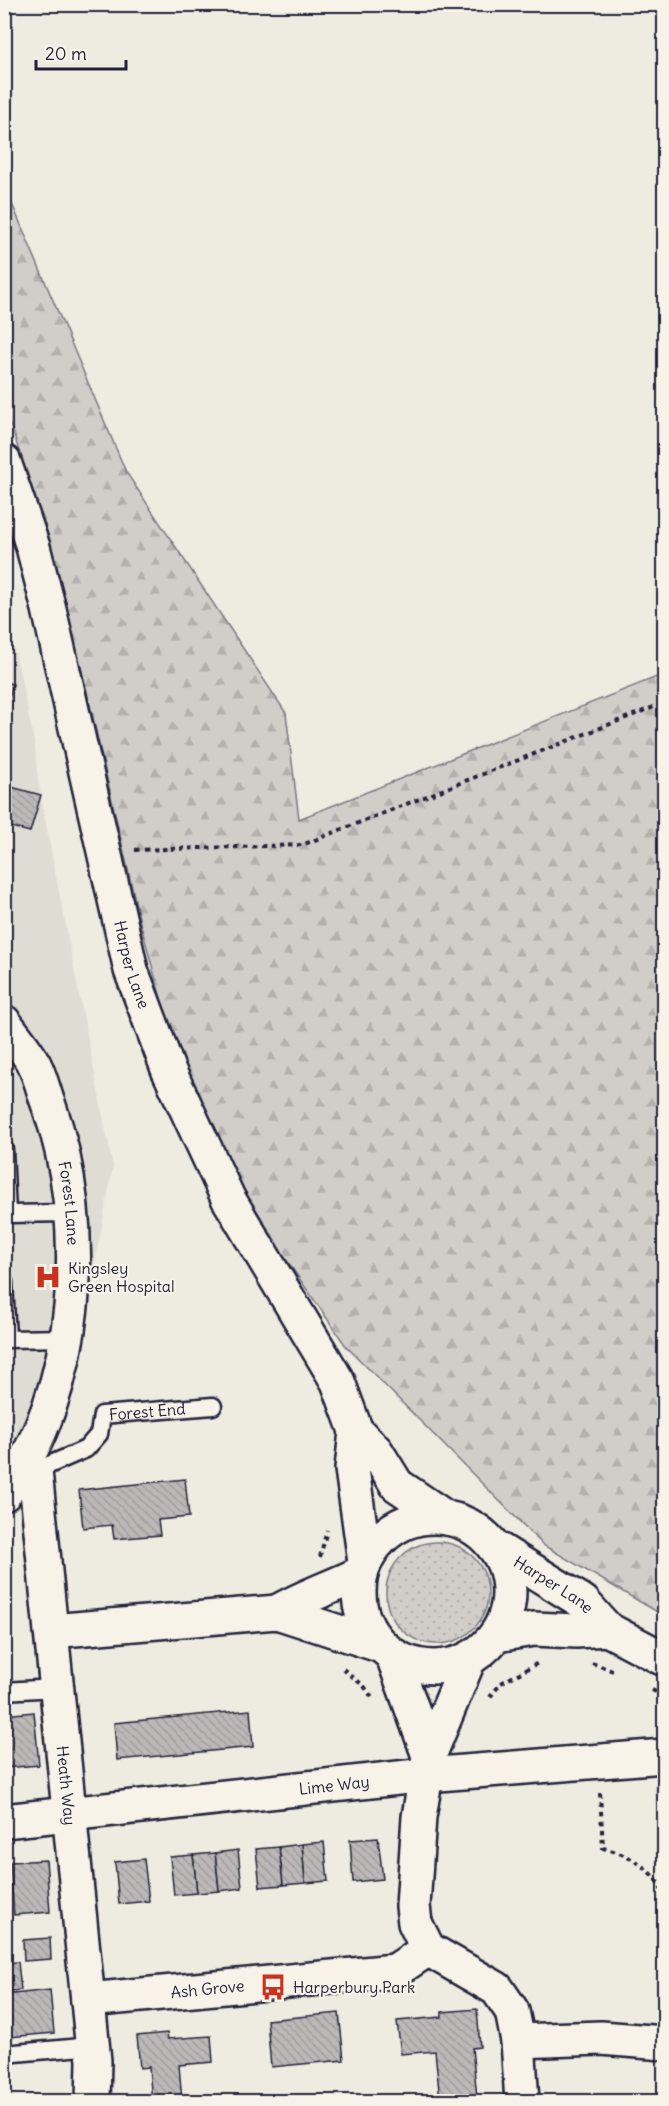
<svg xmlns="http://www.w3.org/2000/svg" width="669" height="2106" font-family="Delius,sans-serif">
<style>
.built{fill:#dfdcd4}
.grass{fill:url(#grass-dots);stroke:#7a7882;stroke-width:1.5}
.forest{fill:url(#forest-firs);stroke:#7a7882;stroke-width:1.5}
.building{fill:url(#building-back-hatch);stroke:#22223b;stroke-width:1.5}
.lines{fill:none;stroke-linecap:round;stroke-linejoin:round}
.service-casing{stroke:#22223b;stroke-width:21}
.minor-casing{stroke:#22223b;stroke-width:38}
.secondary-casing{stroke:#22223b;stroke-width:38}
.path{stroke:#22223b;stroke-width:4;stroke-dasharray:4.5 4.5;stroke-linecap:butt}
.service{stroke:#f7f3e8;stroke-width:16}
.minor{stroke:#f7f3e8;stroke-width:33}
.secondary{stroke:#f7f3e8;stroke-width:33}
.labels{text-anchor:middle;stroke-width:4.5;stroke-linejoin:round;paint-order:stroke}
.street-label{font-size:16px;fill:#22223b;stroke:#f7f3e8}
.poi-label{font-size:16px;fill:#22223b;stroke:#f7f3e8;text-anchor:start}
</style>
<defs>
<pattern id="grass-dots" width="8" height="8" patternUnits="userSpaceOnUse" patternTransform="scale(1.5)"><rect width="8" height="8" fill="#d1cdc9"/><path d="M2 2h.1M6 6h.1" fill="none" stroke="#b3b0ae" stroke-width="1.8" stroke-linecap="round"/></pattern>
<pattern id="forest-firs" width="22" height="20" patternUnits="userSpaceOnUse" patternTransform="scale(1.5)"><rect width="22" height="20" fill="#d1cdc9"/><path d="M5 1l3.5 6h-7zM16 11l3.5 6h-7z" fill="#b3b0ae"/></pattern>
<pattern id="building-back-hatch" width="6" height="6" patternUnits="userSpaceOnUse" patternTransform="scale(1.5)"><rect width="6" height="6" fill="#bbb8b7"/><path d="M-1 5l2 2M0 0l6 6M5-1l2 2" fill="none" stroke="#a09e9e"/></pattern>
</defs>
<rect width="100%" height="100%" fill="#eeebe1"/>
<filter id="ink" filterUnits="userSpaceOnUse"><feTurbulence type="fractalNoise" baseFrequency=".0167" numOctaves="2"/><feDisplacementMap in="SourceGraphic" scale="12" xChannelSelector="R" yChannelSelector="G"/><feConvolveMatrix kernelMatrix="1 2 1 2 8 2 1 2 1" color-interpolation-filters="sRGB"/></filter>
<g filter="url(#ink)">
<g class="built">
<path d="M 4,618 L 17,659 L 35,747 L 38,780 L 54,867 L 113,1167 L 71,1388 L 5,1521 Z"/>
<path d="M 654,1784 L 664,1784 L 664,1888 Z"/>
</g>
<circle class="grass" cx="437" cy="1593" r="51"/>
<path class="forest" d="M 4,185 L 126,472 L 286,713 L 299,819 L 664,674 L 664,1616 L 543,1545 L 346,1346 L 252,1210 L 179,1064 L 140,922 L 85,683 L 14,434 L 5,414 Z"/>
<g class="building">
<path d="M 4,682 L 13,684 L 4,717 Z"/>
<path d="M 4,785 L 41,795 L 30,832 L 4,825 Z"/>
<path d="M 185,1479 L 189,1517 L 158,1520 L 160,1535 L 114,1539 L 112,1525 L 83,1528 L 79,1490 Z"/>
<path d="M 250,1710 L 253,1747 L 117,1760 L 114,1723 Z"/>
<path d="M 34,1712 L 39,1765 L 4,1768 L 4,1715 Z"/>
<path d="M 378,1838 L 383,1879 L 353,1882 L 350,1840 Z"/>
<path d="M 324,1842 L 328,1881 L 305,1883 L 302,1844 Z"/>
<path d="M 302,1844 L 305,1883 L 283,1885 L 279,1847 Z"/>
<path d="M 279,1847 L 283,1885 L 260,1887 L 256,1849 Z"/>
<path d="M 238,1850 L 242,1888 L 219,1891 L 215,1853 Z"/>
<path d="M 215,1853 L 219,1891 L 197,1893 L 193,1855 Z"/>
<path d="M 193,1855 L 197,1893 L 174,1895 L 170,1857 Z"/>
<path d="M 144,1859 L 149,1901 L 119,1904 L 115,1862 Z"/>
<path d="M 46,1860 L 50,1912 L 14,1915 L 10,1862 Z"/>
<path d="M 50,1938 L 51,1959 L 24,1961 L 23,1940 Z"/>
<path d="M 18,1962 L 21,1990 L 4,1992 L 4,1963 Z"/>
<path d="M 50,1990 L 54,2033 L 9,2037 L 4,1995 Z"/>
<path d="M 477,2009 L 480,2047 L 472,2048 L 477,2097 L 440,2100 L 435,2051 L 401,2054 L 397,2021 L 442,2017 L 442,2012 Z"/>
<path d="M 339,2013 L 344,2060 L 271,2067 L 267,2020 Z"/>
<path d="M 167,2033 L 168,2039 L 211,2036 L 213,2062 L 179,2065 L 182,2102 L 152,2102 L 149,2067 L 140,2068 L 137,2036 Z"/>
</g>
<g class="lines">
<g class="service-casing">
<g id="service">
<path d="M 4,1149 L 7,1214 L 72,1213"/>
<path d="M 4,1282 L 7,1339 L 67,1338"/>
<path id="s1" d="M 35,1471 L 86,1449 L 99,1434 L 102,1415 L 213,1406"/>
<path d="M 4,1691 L 55,1688"/>
<path d="M 4,2054 L 93,2046"/>
</g>
</g>
<g class="minor-casing">
<g id="minor">
<path id="s2" d="M 4,1022 C 13,1034 23,1046 31,1059 C 40,1072 43,1091 49,1106 C 91,1224 81,1391 4,1494"/>
<path id="s3" d="M 35,1471 L 94,2061 L 93,2102"/>
<path d="M 277,1612 C 304,1596 333,1587 361,1573"/>
<path d="M 51,1631 L 277,1612 L 379,1645"/>
<path d="M 393,1656 L 429,1756"/>
<path d="M 469,1659 L 429,1756 L 419,1817 L 413,1906 L 415,1923 L 428,1949 L 497,1989 L 512,2011 L 518,2041 L 522,2102"/>
<path id="s4" d="M 4,1821 L 426,1775 L 664,1756"/>
<path id="s5" d="M 88,2000 L 395,1971 L 428,1949"/>
<path d="M 518,2041 L 601,2038 L 664,2043"/>
</g>
</g>
<g class="secondary-casing">
<g id="secondary">
<path id="s6" d="M 4,462 L 33,547 L 49,609 L 131,970 L 168,1069 L 228,1198 L 338,1382 L 356,1431 L 352,1469 L 365,1562"/>
<path d="M 356,1431 L 376,1451 L 397,1485 L 446,1518"/>
<circle cx="434" cy="1592" r="75"/>
<path id="s7" d="M 493,1546 L 583,1602 L 607,1629 L 664,1659"/>
<path d="M 496,1635 L 534,1629 L 576,1631 L 607,1629"/>
</g>
</g>
<g class="path">
<path d="M 135,850 L 302,845 L 664,703"/>
<path d="M 320,1557 L 327,1530"/>
<path d="M 592,1663 L 613,1671"/>
<path d="M 343,1669 L 364,1686 L 373,1699"/>
<path d="M 652,1690 L 664,1696"/>
<path d="M 490,1697 L 501,1683 L 540,1662"/>
<path d="M 600,1793 L 603,1848 C 630,1855 654,1869 664,1895"/>
</g>
<use href="#service" class="service"/>
<use href="#minor" class="minor"/>
<use href="#secondary" class="secondary"/>
</g>
</g>
<defs>
<g id="hospital-bare" transform="scale(2.07)"><path d="M-5-5h3v3.5h4V-5h3V5h-3V1.5h-4V5h-3Z" fill="#c8321e" stroke="#f7f3e8" stroke-width="2.5" paint-order="stroke"/></g>
<g id="bus-bare" transform="scale(2.07)"><path d="M-5-6H5V4H4V6H2V4H-2V6H-4V4H-5ZM-3.5-4V0h7V-4ZM-3.5 1.2v1.5H-2V1.2ZM2 1.2v1.5H3.5V1.2Z" fill="#c8321e" stroke="#f7f3e8" stroke-width="2.5" paint-order="stroke"/></g>
</defs>
<g fill-rule="evenodd">
<use href="#hospital-bare" x="48" y="1277"/>
<use href="#bus-bare" x="273" y="1987"/>
</g>
<g class="labels">
<g class="street-label">
<text dy="6" stroke="none"><textPath href="#s6" startOffset="519">Harper Lane</textPath></text>
<text dy="6" stroke="none"><textPath href="#s2" startOffset="196">Forest Lane</textPath></text>
<text dy="6" stroke="none"><textPath href="#s1" startOffset="140">Forest End</textPath></text>
<text dy="6" stroke="none"><textPath href="#s7" startOffset="72">Harper Lane</textPath></text>
<text dy="6" stroke="none"><textPath href="#s4" startOffset="332">Lime Way</textPath></text>
<text dy="6" stroke="none"><textPath href="#s3" startOffset="316">Heath Way</textPath></text>
<text dy="6" stroke="none"><textPath href="#s5" startOffset="120">Ash Grove</textPath></text>
</g>
<g class="poi-label">
<text x="68" y="1274">Kingsley<tspan x="68" dy="18">Green Hospital</tspan></text>
<text x="293" y="1993">Harperbury Park</text>
</g>
</g>
<rect width="669" height="2106" fill="none" stroke="#f7f3e8" stroke-width="24"/>
<rect x="12" y="12" width="645" height="2082" fill="none" stroke="#22223b" stroke-width="2" filter="url(#ink)"/>
<path d="M36 60v9h90v-9" fill="none" stroke="#22223b" stroke-width="3"/>
<text x="45" y="60" font-size="18" fill="#22223b" stroke="#f7f3e8" stroke-width="4.5" paint-order="stroke">20 m</text>
</svg>
